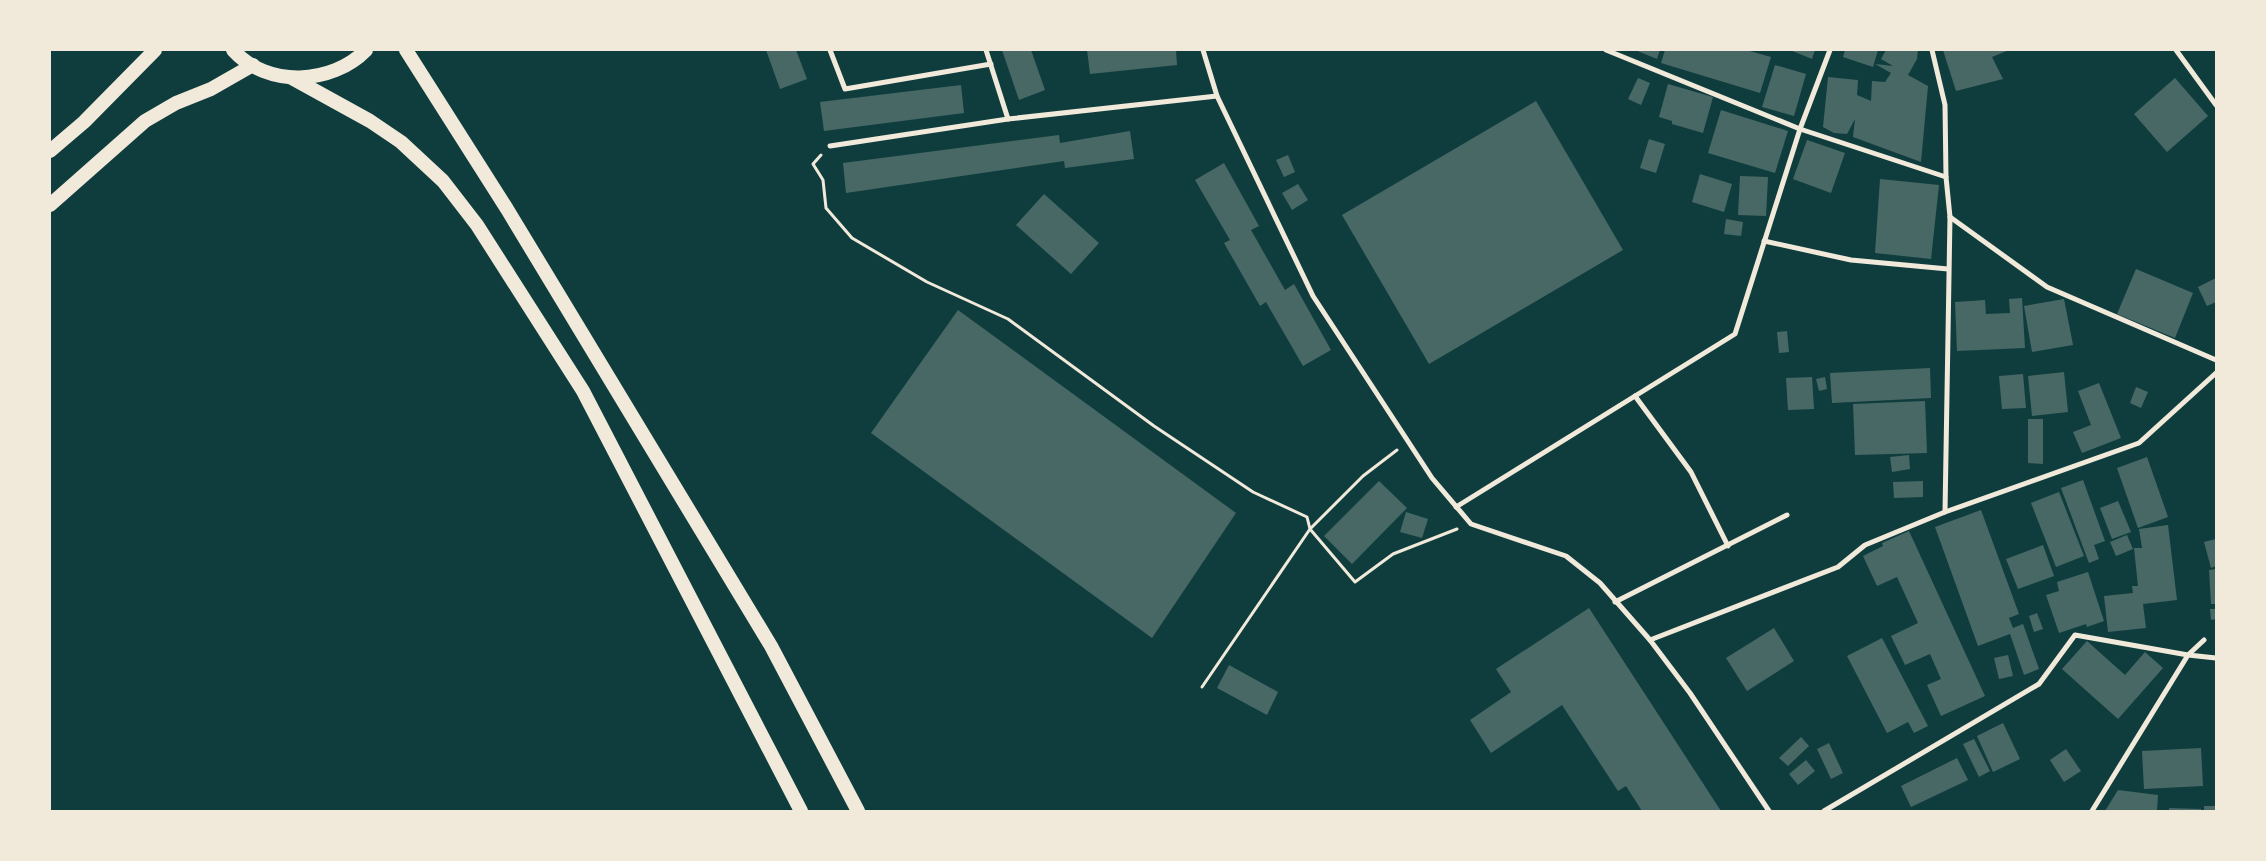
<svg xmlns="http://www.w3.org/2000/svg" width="2266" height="861" font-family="Lato,sans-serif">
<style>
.building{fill:#486865}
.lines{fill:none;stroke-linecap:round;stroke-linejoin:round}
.path{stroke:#f1e9da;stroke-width:3}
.minor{stroke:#f1e9da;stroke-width:5}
.trunk{stroke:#f1e9da;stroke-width:14}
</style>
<rect width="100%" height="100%" fill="#0f3d3e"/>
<g class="building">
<path d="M 766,50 L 796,50 L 807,79 L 780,89 Z"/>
<path d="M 1002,50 L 1031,50 L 1045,90 L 1019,100 Z"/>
<path d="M 1087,50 L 1176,50 L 1177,65 L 1090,74 Z"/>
<path d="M 1635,50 L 1660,50 L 1657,59 Z"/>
<path d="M 1665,50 L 1746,50 L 1771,57 L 1760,93 L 1661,63 Z"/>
<path d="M 1790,50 L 1815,50 L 1812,59 Z"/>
<path d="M 1845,50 L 1878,50 L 1873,67 L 1843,57 Z"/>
<path d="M 1886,50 L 1918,50 L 1917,59 L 1908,75 L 1928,86 L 1921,162 L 1853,137 L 1855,119 L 1847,134 L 1834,133 L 1823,127 L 1828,77 L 1858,80 L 1857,95 L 1871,101 L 1872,81 L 1885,82 L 1891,73 L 1875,64 L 1893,66 L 1881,59 Z"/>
<path d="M 1943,50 L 2009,50 L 1992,57 L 2003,79 L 1956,91 Z"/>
<path d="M 1775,65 L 1806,74 L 1794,116 L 1762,107 Z"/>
<path d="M 1638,78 L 1650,83 L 1641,105 L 1628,99 Z"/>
<path d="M 2175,78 L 2208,116 L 2167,152 L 2134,114 Z"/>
<path d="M 1668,84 L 1713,97 L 1703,133 L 1672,124 L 1672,121 L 1659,117 Z"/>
<path d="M 961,85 L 964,113 L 824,131 L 820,102 Z"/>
<path d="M 1536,101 L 1623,250 L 1429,364 L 1342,215 Z"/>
<path d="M 1721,110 L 1788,131 L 1775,173 L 1708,153 Z"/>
<path d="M 1130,131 L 1134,159 L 1065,168 L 1064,161 L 846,193 L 843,163 L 1059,135 L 1060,143 Z"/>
<path d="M 1649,139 L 1665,144 L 1656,173 L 1640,168 Z"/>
<path d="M 1807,140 L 1845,153 L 1831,193 L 1793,179 Z"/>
<path d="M 1288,155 L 1295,172 L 1284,177 L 1276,160 Z"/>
<path d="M 1224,163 L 1259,226 L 1251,230 L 1285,290 L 1294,284 L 1331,350 L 1303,366 L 1266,302 L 1260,306 L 1224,243 L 1230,240 L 1195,180 Z"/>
<path d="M 1700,174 L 1732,184 L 1724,212 L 1692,202 Z"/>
<path d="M 1740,176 L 1768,177 L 1766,216 L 1738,215 Z"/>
<path d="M 1880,179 L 1939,185 L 1931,259 L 1875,253 Z"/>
<path d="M 1298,184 L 1308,200 L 1292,210 L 1282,193 Z"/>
<path d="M 1044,194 L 1099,243 L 1071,274 L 1016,225 Z"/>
<path d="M 1726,219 L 1743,222 L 1741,236 L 1724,234 Z"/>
<path d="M 2136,269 L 2193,293 L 2175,338 L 2117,314 Z"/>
<path d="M 2216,278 L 2216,302 L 2207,306 L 2198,287 Z"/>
<path d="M 2022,298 L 2025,348 L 1957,351 L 1955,302 L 1985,300 L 1986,314 L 2010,313 L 2009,299 Z"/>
<path d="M 2064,299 L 2073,345 L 2032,352 L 2024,306 Z"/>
<path d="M 958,310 L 1236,513 L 1152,638 L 871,433 Z"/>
<path d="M 1787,331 L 1789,352 L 1779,353 L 1777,332 Z"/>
<path d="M 1930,368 L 1931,398 L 1832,403 L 1830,373 Z"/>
<path d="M 2064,372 L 2068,412 L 2032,416 L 2028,376 Z"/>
<path d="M 2023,374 L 2026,408 L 2002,409 L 1999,376 Z"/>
<path d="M 1812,377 L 1814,409 L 1788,410 L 1786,378 Z"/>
<path d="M 1825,377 L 1827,389 L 1819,391 L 1816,379 Z"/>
<path d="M 2099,383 L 2121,438 L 2082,453 L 2073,432 L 2091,425 L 2078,391 Z"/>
<path d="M 2136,387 L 2148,392 L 2141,408 L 2130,403 Z"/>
<path d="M 1925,401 L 1927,453 L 1855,455 L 1853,404 Z"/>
<path d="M 2028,419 L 2043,419 L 2043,464 L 2028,463 Z"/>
<path d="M 1909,455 L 1910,469 L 1892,472 L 1890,457 Z"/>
<path d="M 2147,457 L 2168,517 L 2138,528 L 2117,468 Z"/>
<path d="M 2083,480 L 2105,541 L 2094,545 L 2099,559 L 2089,563 L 2061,488 Z"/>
<path d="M 1379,481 L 1407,508 L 1352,564 L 1324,536 Z"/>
<path d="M 1923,481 L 1923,497 L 1894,498 L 1893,482 Z"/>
<path d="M 2059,492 L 2084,556 L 2056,567 L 2031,503 Z"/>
<path d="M 2118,501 L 2131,532 L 2112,539 L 2100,508 Z"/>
<path d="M 1981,510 L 2019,614 L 2009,618 L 2013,628 L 2023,624 L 2039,669 L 2024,675 L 2010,634 L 1978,646 L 1935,527 Z"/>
<path d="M 1406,512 L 1428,519 L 1422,538 L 1400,532 Z"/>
<path d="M 2168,525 L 2177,600 L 2143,604 L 2146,628 L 2108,632 L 2104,596 L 2133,593 L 2132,586 L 2138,586 L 2134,548 L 2142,548 L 2139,529 Z"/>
<path d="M 1909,531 L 1985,696 L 1941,716 L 1927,685 L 1941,679 L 1930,654 L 1905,665 L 1891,636 L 1918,623 L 1897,577 L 1877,586 L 1863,556 L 1883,546 L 1882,543 Z"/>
<path d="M 2127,535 L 2133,549 L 2116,556 L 2110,542 Z"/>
<path d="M 2216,539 L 2216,566 L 2211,568 L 2204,542 Z"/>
<path d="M 2043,545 L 2054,576 L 2018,589 L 2006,559 Z"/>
<path d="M 2216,569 L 2216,604 L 2211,604 L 2209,570 Z"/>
<path d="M 2088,572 L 2104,621 L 2087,627 L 2086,624 L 2059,633 L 2046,595 L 2059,591 L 2057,582 Z"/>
<path d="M 1589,608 L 1721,811 L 1642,811 L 1626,786 L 1618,791 L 1562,705 L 1491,753 L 1470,720 L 1511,692 L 1496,669 Z"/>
<path d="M 2210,609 L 2216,609 L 2216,619 L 2211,620 Z"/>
<path d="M 2037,613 L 2043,629 L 2034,632 L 2029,616 Z"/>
<path d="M 1774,628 L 1794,661 L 1747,691 L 1726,658 Z"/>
<path d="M 1882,638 L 1928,726 L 1914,733 L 1908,722 L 1887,733 L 1847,656 Z"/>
<path d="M 2087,641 L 2125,675 L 2145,652 L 2163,668 L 2118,719 L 2062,669 Z"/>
<path d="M 2008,655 L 2013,676 L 1999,679 L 1994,658 Z"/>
<path d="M 1229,665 L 1278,692 L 1267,715 L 1217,688 Z"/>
<path d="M 2003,723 L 2020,759 L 1993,772 L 1977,736 Z"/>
<path d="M 1801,737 L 1809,746 L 1788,766 L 1779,758 Z"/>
<path d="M 1974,739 L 1990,771 L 1979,777 L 1963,744 Z"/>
<path d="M 1829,743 L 1843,773 L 1831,779 L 1817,749 Z"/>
<path d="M 2201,748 L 2203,786 L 2144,789 L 2142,751 Z"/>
<path d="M 2066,749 L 2081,771 L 2064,782 L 2050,760 Z"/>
<path d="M 1957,758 L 1968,780 L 1911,807 L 1901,786 Z"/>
<path d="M 1806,760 L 1815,771 L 1798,785 L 1789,774 Z"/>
<path d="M 2118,790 L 2158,795 L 2157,811 L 2105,811 Z"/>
<rect x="2204" y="806" width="12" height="5"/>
<path d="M 2169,808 L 2201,809 L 2201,811 L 2169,811 Z"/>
</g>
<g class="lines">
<g class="path">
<path d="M 821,155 L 813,164 L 823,180 L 826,208 L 852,238 L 927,282 L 1008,319 L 1154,426 L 1253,492 L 1307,517 L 1310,529 L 1355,582 L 1393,554 L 1457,529"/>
<path d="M 1202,687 L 1310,529 L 1363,476 L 1397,450"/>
</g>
<g class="minor">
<path d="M 830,50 L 845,89 L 991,64"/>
<path d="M 986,50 L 1008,119 L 1217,96"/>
<path d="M 1203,50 L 1217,96 L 1313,296 L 1432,478 L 1471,524 L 1566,556 L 1600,583 L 1650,640 L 1690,693 L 1769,811"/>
<path d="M 1606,50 L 1800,129 L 1946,177"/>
<path d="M 1932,50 L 1945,105 L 1946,177 L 1950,217 L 1945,512"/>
<path d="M 2176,50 L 2216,105"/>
<path d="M 830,146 L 1008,119"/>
<path d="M 1950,217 L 2047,287 L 2216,360"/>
<path d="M 1764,241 L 1851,260 L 1948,269"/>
<path d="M 1635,396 L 1691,472 L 1728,546"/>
<path d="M 1456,507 L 1735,334 L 1800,129 L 1830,50"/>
<path d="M 1615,602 L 1787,515"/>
<path d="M 1650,640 L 1838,567 L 1865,545 L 1945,512 L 2139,443 L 2216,373"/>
<path d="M 1824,811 L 2039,684 L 2075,635 L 2188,655 L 2216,658"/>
<path d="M 2092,811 L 2188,655 L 2204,640"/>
</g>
<g class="trunk">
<path d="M 233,50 C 267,88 332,85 366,50"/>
<path d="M 406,50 L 507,209 L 771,646 L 858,811"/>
<path d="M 292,78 L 370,121 L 401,142 L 443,181 L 477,225 L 583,391 L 801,811"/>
<path d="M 50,151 L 84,122 L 155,50"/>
<path d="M 50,205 L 145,121 L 176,103 L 211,89 L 253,65"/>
</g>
</g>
<rect width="2266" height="861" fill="none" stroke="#f1e9da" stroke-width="102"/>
</svg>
